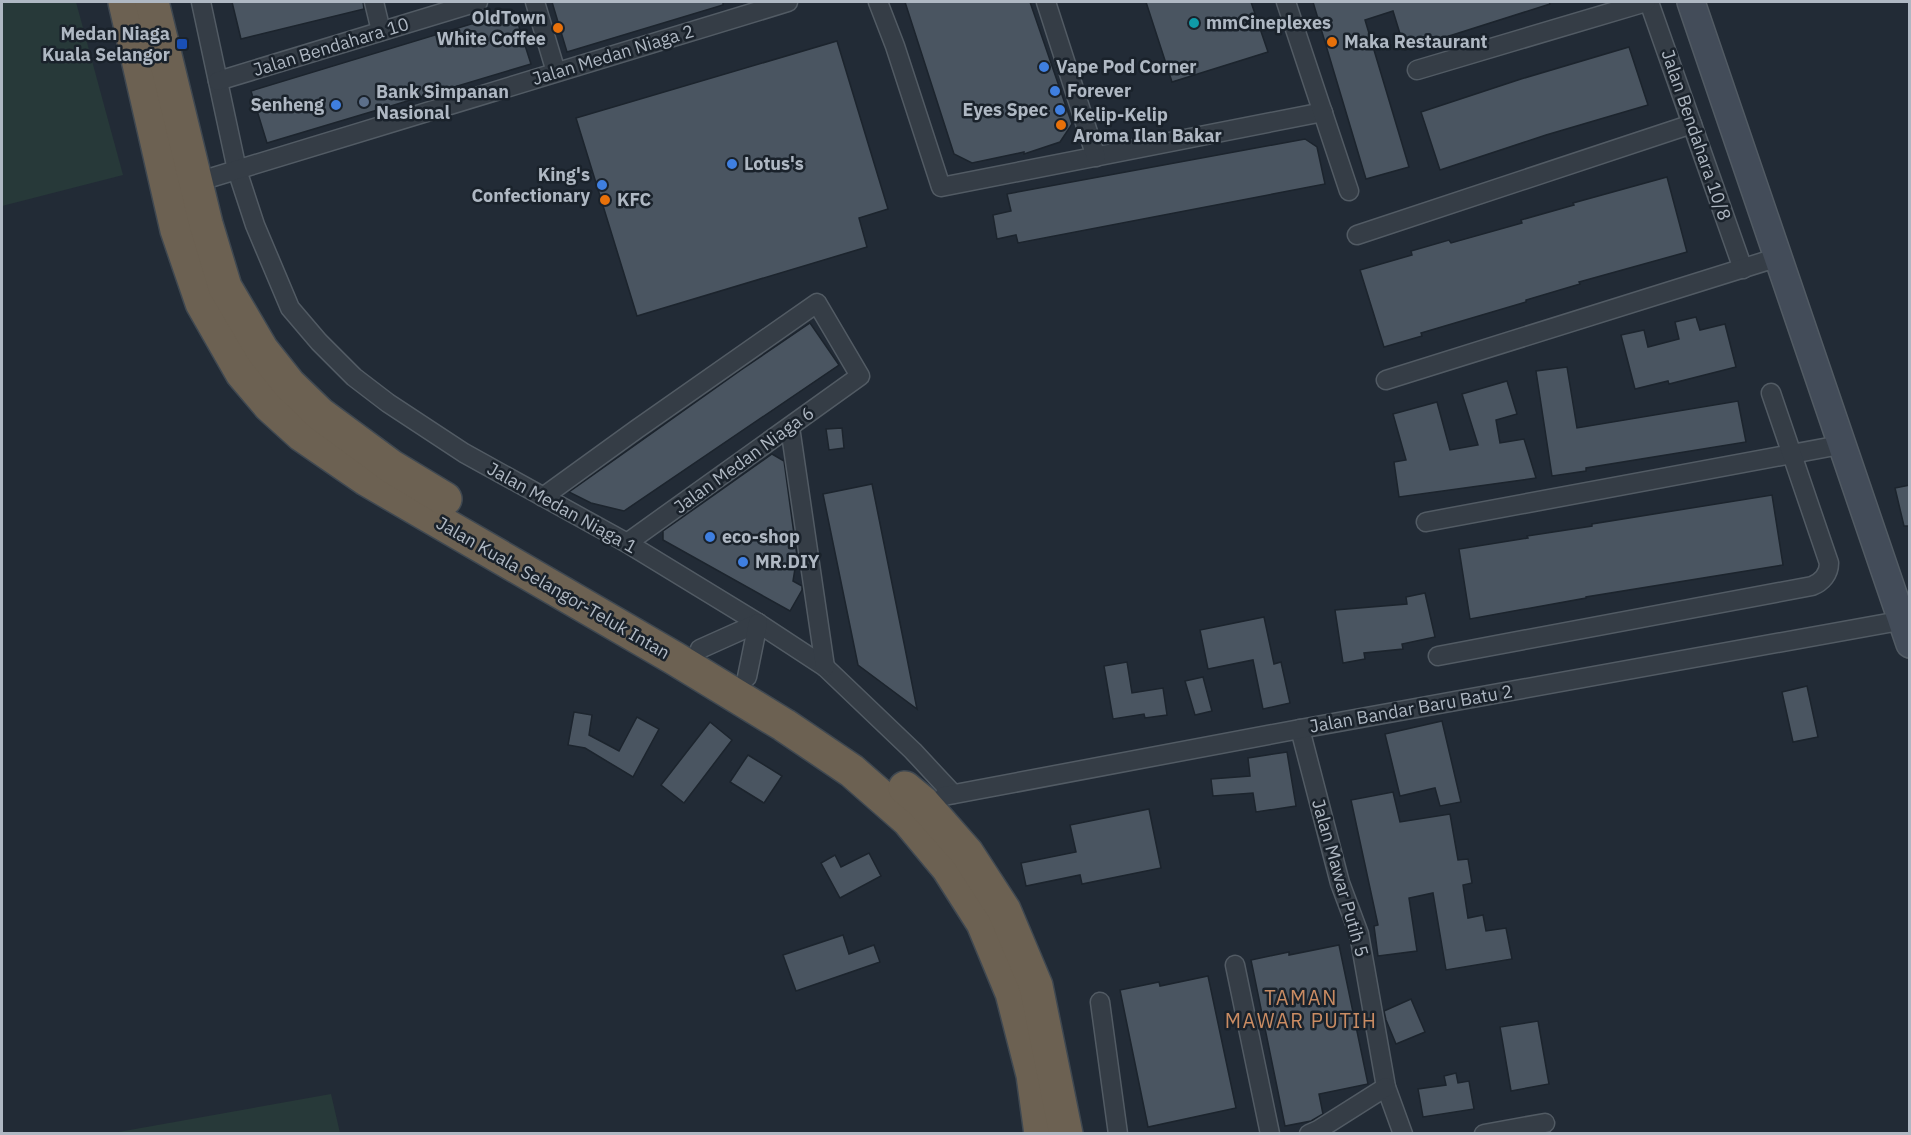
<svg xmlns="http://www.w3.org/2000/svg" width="1911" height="1135" font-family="'IBM Plex Sans',sans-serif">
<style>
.green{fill:#273939}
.building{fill:#4a5561;stroke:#1c242d;stroke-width:1.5}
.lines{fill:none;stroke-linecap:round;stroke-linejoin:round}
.street-casing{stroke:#525b64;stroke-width:21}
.secondary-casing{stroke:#525b64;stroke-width:30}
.highway-casing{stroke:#3f4851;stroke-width:36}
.street{stroke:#353d46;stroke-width:18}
.secondary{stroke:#434c59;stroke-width:27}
.highway{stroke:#6c6152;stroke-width:33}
.culture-dot{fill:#0f9aa8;stroke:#1a222b;stroke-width:2}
.food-dot{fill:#e8710a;stroke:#1a222b;stroke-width:2}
.transit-dot{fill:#1a4fb4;stroke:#1a222b;stroke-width:2}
.shop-dot{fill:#3f7fe0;stroke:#1a222b;stroke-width:2}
.service-dot{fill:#5c6f8a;stroke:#1a222b;stroke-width:2}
.labels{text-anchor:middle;stroke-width:5;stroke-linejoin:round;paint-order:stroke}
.poi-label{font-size:18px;font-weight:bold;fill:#afb8c3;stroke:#1a222b;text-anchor:start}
.street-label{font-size:18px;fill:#afb8c3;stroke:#1a222b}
.neighbourhood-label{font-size:20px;letter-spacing:1.5px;fill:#ca8c63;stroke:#1a222b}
</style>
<rect width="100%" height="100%" fill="#222b36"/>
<g class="green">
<path d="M 2,2 L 76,2 L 123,175 L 2,206 Z"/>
<path d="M 331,1094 L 340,1133 L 113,1133 Z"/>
</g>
<g class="building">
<path d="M 232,2 L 363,2 L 364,9 L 241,39 Z"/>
<path d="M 552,2 L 723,2 L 723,5 L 567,52 Z"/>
<path d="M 905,2 L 1030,2 L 1072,124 L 1060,142 L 1024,154 L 1024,152 L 972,163 L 954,154 Z"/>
<path d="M 1146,2 L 1251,2 L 1268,52 L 1172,82 Z"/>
<path d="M 1313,2 L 1549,2 L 1550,4 L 1405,50 L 1393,11 L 1365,20 L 1409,167 L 1366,179 Z"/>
<path d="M 514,11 L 531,64 L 267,143 L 251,91 Z"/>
<path d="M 837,41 L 888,209 L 859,218 L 867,247 L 637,316 L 576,118 Z"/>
<path d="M 1629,47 L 1648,105 L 1546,135 L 1440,170 L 1421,112 L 1521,79 Z"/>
<path d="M 1305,139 L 1317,147 L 1325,184 L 1018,243 L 1016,235 L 997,239 L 993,215 L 1011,211 L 1007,194 Z"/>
<path d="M 1667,177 L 1687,252 L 1579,282 L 1580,284 L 1526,300 L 1526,302 L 1421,333 L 1422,336 L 1384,347 L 1360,270 L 1412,255 L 1411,251 L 1449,240 L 1451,243 L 1522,223 L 1521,220 L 1574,205 L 1573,203 Z"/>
<path d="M 1696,317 L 1700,330 L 1725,324 L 1736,367 L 1669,384 L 1668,381 L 1635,389 L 1621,335 L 1644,330 L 1648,347 L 1679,339 L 1675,322 Z"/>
<path d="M 810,323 L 839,365 L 624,511 L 591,503 L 569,492 L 741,370 Z"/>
<path d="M 1567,367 L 1577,428 L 1738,401 L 1746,442 L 1586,468 L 1586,471 L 1552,476 L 1536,371 Z"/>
<path d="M 1507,381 L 1517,414 L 1496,420 L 1500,443 L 1524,439 L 1536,478 L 1399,497 L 1394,462 L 1406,460 L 1393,414 L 1437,402 L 1450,450 L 1478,445 L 1462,394 Z"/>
<path d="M 842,428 L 844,448 L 829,450 L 826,429 Z"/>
<path d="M 772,454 L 784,461 L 797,556 L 793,581 L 802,586 L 802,590 L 790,611 L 663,540 L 663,531 Z"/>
<path d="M 872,484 L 904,643 L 917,709 L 858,665 L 823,494 Z"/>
<path d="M 1910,485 L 1910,526 L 1904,526 L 1895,488 Z"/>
<path d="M 1772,495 L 1783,565 L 1586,597 L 1586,598 L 1470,619 L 1459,549 L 1528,538 L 1527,536 L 1592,526 L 1592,524 Z"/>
<path d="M 1425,593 L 1435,637 L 1402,644 L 1403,649 L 1364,653 L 1365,659 L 1343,663 L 1335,610 L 1407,604 L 1406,597 Z"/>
<path d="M 1264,617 L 1274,664 L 1281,662 L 1290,703 L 1263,709 L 1253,660 L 1208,669 L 1200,630 Z"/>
<path d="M 1127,662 L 1132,693 L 1163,688 L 1167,715 L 1145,718 L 1144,714 L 1113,719 L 1104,666 Z"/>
<path d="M 1203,677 L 1212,711 L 1195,715 L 1185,681 Z"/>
<path d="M 1807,686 L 1818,737 L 1793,742 L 1782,692 Z"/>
<path d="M 574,712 L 592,715 L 589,735 L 619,751 L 637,717 L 659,729 L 633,777 L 585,748 L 568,745 Z"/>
<path d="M 1442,721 L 1461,802 L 1440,806 L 1435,788 L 1400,796 L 1385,734 Z"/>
<path d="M 710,722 L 732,740 L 684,803 L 661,785 Z"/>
<path d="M 1287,752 L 1296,806 L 1256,812 L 1253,793 L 1213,796 L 1211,779 L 1250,776 L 1248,758 Z"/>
<path d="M 748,755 L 782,776 L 764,803 L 730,782 Z"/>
<path d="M 1393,792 L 1400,822 L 1450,814 L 1458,860 L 1468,859 L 1472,883 L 1463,885 L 1468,918 L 1483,915 L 1486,931 L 1506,928 L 1512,959 L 1446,970 L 1433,893 L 1409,898 L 1417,951 L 1378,956 L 1374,926 L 1378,925 L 1351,800 Z"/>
<path d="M 1149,809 L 1161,868 L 1082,884 L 1080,875 L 1026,886 L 1021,863 L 1076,852 L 1070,825 Z"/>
<path d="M 869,853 L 881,876 L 840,898 L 821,863 L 835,855 L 841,867 Z"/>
<path d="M 843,935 L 849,954 L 874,945 L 880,962 L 796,991 L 783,955 Z"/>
<path d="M 1339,945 L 1368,1084 L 1319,1094 L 1323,1114 L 1311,1121 L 1285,1126 L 1251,960 L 1289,952 L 1289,955 Z"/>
<path d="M 1208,976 L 1236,1108 L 1148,1127 L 1120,990 L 1159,982 L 1160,986 Z"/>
<path d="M 1411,999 L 1425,1032 L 1396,1044 L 1386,1020 L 1384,1011 Z"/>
<path d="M 1538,1021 L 1549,1084 L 1511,1091 L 1500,1027 Z"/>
<path d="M 1456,1073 L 1458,1083 L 1469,1081 L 1474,1109 L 1423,1117 L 1418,1089 L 1446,1085 L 1444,1076 Z"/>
</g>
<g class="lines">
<g class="street-casing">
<g id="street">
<path d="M 201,2 L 237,170 L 255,225 L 290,308 L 319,342 L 354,377 L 388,403 L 464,453 L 627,543 L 758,623 L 825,667 L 913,751 L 953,794"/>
<path d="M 374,2 L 381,31"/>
<path d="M 535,2 L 556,72"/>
<path d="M 878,2 L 895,46 L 941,187 L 1323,112"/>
<path d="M 1046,2 L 1096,157"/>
<path d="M 1286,2 L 1349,191"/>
<path d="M 1649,2 L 1743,269"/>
<path d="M 1417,70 L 1646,2"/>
<path d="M 218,81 L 478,2"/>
<path d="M 197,182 L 788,2"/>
<path d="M 1357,235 L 1692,124"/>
<path d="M 1386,380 L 1779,257"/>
<path d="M 790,427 L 825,667"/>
<path d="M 543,497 L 637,429 L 817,303 L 860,376 L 627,543"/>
<path d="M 1426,522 L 1840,445"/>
<path d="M 700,649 L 758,623"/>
<path d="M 1438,656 L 1812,586 C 1822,582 1829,574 1829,563 L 1771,393"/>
<path d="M 747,677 L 758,623"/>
<path d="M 1300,729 L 1340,883 L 1359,934 L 1386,1087 L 1403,1134"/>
<path d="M 944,796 L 1300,729 L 1910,619"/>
<path d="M 1235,965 L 1270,1134"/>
<path d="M 1100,1002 L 1118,1134"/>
<path d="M 1309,1134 L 1318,1130 L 1386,1087"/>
<path d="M 1484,1134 L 1545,1123"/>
</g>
</g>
<g class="secondary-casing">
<path id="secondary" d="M 1691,2 L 1910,644"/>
</g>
<g class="highway-casing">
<g id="highway">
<path d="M 125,2 L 177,230 L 202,303 L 242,373 L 270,406 L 302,435 L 366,479 L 674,658 L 784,725 L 852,771 L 908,820 L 948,868 L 983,923 L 1012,993 L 1033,1075 L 1041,1134"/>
<path d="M 152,2 L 206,224 L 225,287 L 262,350 L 289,384 L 320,414 L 392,467 L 445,499"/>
<path d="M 905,788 L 922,802 L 967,853 L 1004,910 L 1036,986 L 1066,1134"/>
</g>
</g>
<use href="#street" class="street"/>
<use href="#secondary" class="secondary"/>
<use href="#highway" class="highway"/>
</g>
<circle class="culture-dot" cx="1194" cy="23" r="6"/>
<g class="food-dot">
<circle cx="558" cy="28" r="6"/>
<circle cx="1332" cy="42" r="6"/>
<circle cx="1061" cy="125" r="6"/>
<circle cx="605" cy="200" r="6"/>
</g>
<rect class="transit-dot" x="176" y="38" width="12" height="12" rx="3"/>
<g class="shop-dot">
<circle cx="1044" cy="67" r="6"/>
<circle cx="1055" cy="91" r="6"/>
<circle cx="336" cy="105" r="6"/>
<circle cx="1060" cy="110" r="6"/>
<circle cx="732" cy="164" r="6"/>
<circle cx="602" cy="185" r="6"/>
<circle cx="710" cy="537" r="6"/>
<circle cx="743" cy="562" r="6"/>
</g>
<circle class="service-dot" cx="364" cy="102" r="6"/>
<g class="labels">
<g class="poi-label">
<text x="546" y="24" text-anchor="end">OldTown<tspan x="546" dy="21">White Coffee</tspan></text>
<text x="1206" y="29">mmCineplexes</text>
<text x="170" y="40" text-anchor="end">Medan Niaga<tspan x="170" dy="21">Kuala Selangor</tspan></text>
<text x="1344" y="48">Maka Restaurant</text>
<text x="1056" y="73">Vape Pod Corner</text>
<text x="1067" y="97">Forever</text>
<text x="376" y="98">Bank Simpanan<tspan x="376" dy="21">Nasional</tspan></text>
<text x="324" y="111" text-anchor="end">Senheng</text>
<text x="1048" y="116" text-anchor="end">Eyes Spec</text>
<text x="1073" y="121">Kelip-Kelip<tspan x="1073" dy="21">Aroma Ilan Bakar</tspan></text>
<text x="744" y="170">Lotus's</text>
<text x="590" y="181" text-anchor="end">King's<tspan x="590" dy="21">Confectionary</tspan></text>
<text x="617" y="206">KFC</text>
<text x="722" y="543">eco-shop</text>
<text x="755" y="568">MR.DIY</text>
</g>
<g class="street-label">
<text transform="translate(331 47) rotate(-17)" y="6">Jalan Bendahara 10</text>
<text transform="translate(613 55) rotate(-17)" y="6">Jalan Medan Niaga 2</text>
<text transform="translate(1696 135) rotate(71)" y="6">Jalan Bendahara 10/8</text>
<text transform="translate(744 460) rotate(-36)" y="6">Jalan Medan Niaga 6</text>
<text transform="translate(562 508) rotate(29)" y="6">Jalan Medan Niaga 1</text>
<text transform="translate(553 588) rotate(30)" y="6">Jalan Kuala Selangor-Teluk Intan</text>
<text transform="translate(1411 709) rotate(-10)" y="6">Jalan Bandar Baru Batu 2</text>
<text transform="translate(1340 878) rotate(74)" y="6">Jalan Mawar Putih 5</text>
</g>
<g class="neighbourhood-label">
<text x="1301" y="1005">TAMAN<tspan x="1301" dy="23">MAWAR PUTIH</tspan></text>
</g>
</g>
<rect width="1911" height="1135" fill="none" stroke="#afb8c3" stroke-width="6"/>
</svg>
